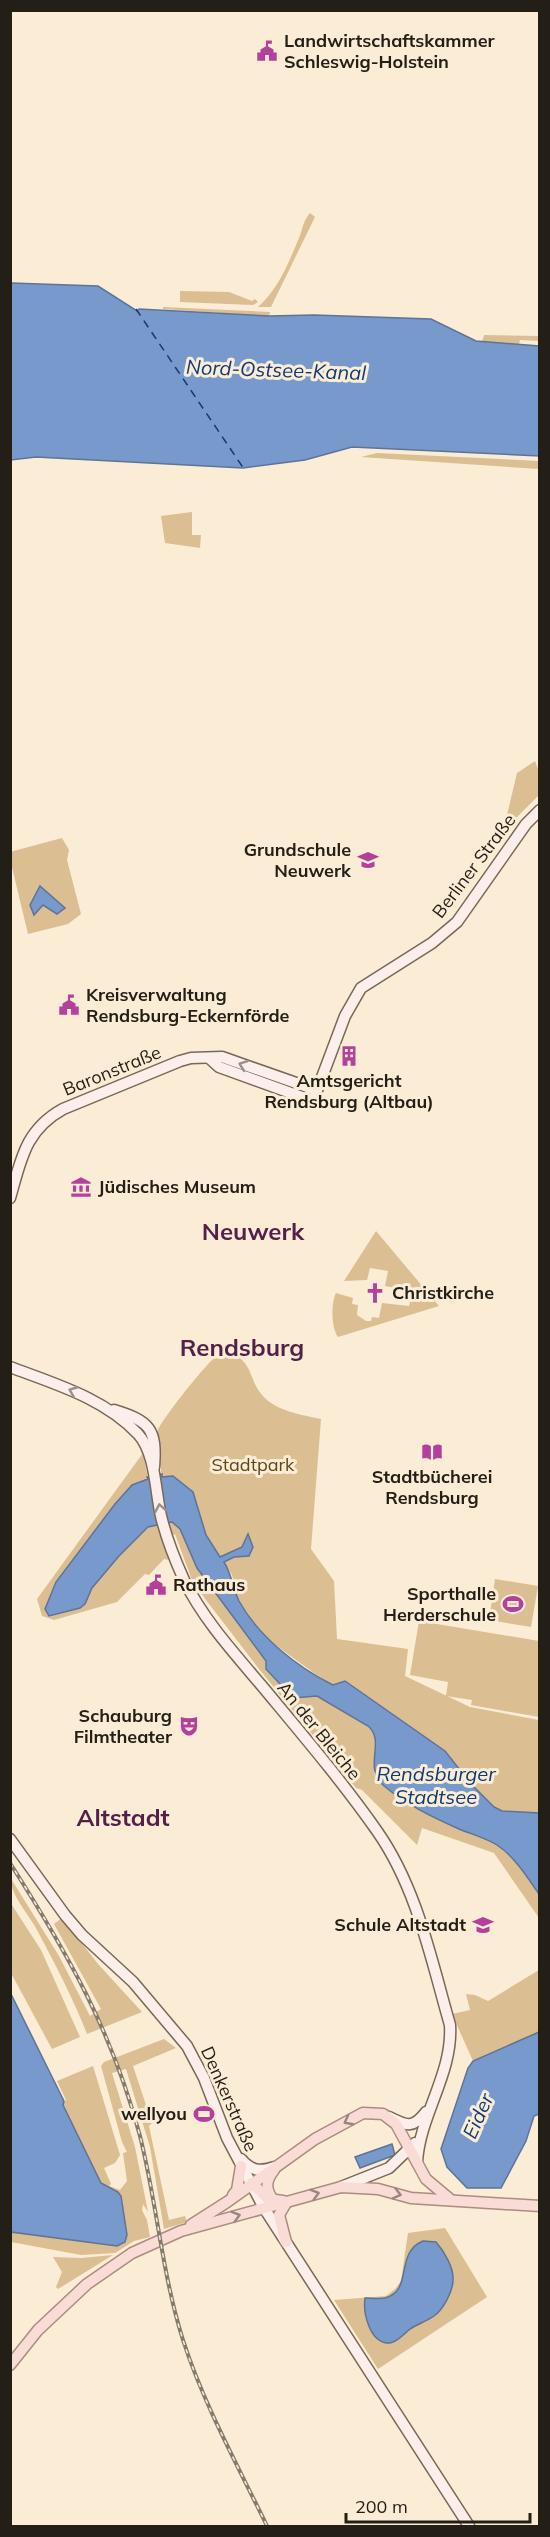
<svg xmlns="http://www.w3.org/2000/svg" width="550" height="2537" font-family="Mulish,sans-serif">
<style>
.green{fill:#dbbe91}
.water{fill:#7799cb;stroke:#5e7495;stroke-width:1.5}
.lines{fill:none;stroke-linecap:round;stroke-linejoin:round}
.ferry{stroke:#0f3a76;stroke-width:1.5;stroke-dasharray:8 6;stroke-linecap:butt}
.secondary-casing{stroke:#766955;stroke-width:13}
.primary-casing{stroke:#ac8b80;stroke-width:13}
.secondary{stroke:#fceeea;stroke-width:10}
.primary{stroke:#f9dcd5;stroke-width:10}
.rail-casing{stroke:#847b6c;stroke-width:4}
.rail{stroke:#faecd5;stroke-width:1.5;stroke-dasharray:4.5;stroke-linecap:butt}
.oneway{stroke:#9a908b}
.oneway2{stroke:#99867f}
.labels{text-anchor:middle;stroke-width:6;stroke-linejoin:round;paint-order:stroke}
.poi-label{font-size:18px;font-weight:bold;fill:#231e16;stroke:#faecd5;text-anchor:start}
.street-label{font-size:18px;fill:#231e16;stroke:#faecd5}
.park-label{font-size:18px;fill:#5e451a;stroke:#faecd5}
.water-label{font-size:20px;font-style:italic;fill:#0f3a76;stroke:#faecd5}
.district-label{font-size:24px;font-weight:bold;fill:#561f4a;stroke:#faecd5}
</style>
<rect width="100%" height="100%" fill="#faecd5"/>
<g class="green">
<path d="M 310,213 L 315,217 L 271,307 L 258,307 C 279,288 288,264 299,238 C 303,228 303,221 310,213 Z"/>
<path d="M 180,291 L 229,292 L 252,301 L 255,299 L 258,302 L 253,305 L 180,302 Z"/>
<path d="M 163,307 L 270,312 L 269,316 L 163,309 Z"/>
<path d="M 484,335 L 539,336 L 539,341 L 520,340 L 519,344 L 482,342 Z"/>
<path d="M 377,453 L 539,461 L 539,469 L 361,457 Z"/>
<path d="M 192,512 L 192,535 L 201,535 L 200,548 L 165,543 L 161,516 Z"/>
<path d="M 535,761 L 539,772 L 539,795 L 514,820 L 506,819 L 517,773 Z"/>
<path d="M 62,838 L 69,850 L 67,860 L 81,914 L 68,924 L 28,934 L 11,863 L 10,852 Z"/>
<path d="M 376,1231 L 439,1306 L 338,1337 C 331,1328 331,1303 336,1293 L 353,1298 L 352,1304 L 358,1305 L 357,1315 L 366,1321 L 371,1321 L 372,1317 L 379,1318 L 382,1303 L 409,1306 L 412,1291 L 385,1286 L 388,1271 L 370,1268 L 367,1280 L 344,1281 Z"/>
<path d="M 223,1351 C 255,1358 247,1379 263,1396 C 276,1411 302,1415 321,1419 L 311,1549 L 334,1581 L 337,1639 L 408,1649 L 405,1676 L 470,1707 L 539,1720 L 539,1813 L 502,1811 L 494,1807 L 471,1784 L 445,1751 L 345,1681 L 333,1685 L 321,1678 L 267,1639 L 255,1625 L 238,1599 L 232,1575 L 206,1535 L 193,1492 L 184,1484 L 162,1477 C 161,1465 154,1440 158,1430 C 163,1418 212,1355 223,1351 Z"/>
<path d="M 143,1453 L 148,1479 L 132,1485 L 126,1491 L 84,1545 L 71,1609 L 80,1608 L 85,1604 L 92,1588 L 119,1556 L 149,1527 L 172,1522 L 180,1529 L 197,1568 L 266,1661 L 373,1730 L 375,1738 L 374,1774 L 385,1787 L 408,1804 L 497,1844 L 517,1864 L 539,1894 L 539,1918 L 494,1853 L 422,1828 L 417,1845 L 362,1790 L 356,1788 L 259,1669 L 206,1600 L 192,1580 L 175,1534 L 163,1541 L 169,1560 L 164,1559 L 149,1575 L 145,1574 L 117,1602 L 54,1620 L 42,1616 L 37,1599 Z"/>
<path d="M 495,1579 L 538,1586 L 531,1627 L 489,1620 Z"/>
<path d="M 419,1621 L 539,1641 L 539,1717 L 471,1705 L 472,1700 L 446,1696 L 448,1682 L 410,1675 Z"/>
<path d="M 10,1877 L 59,1956 L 90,2016 L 101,2009 L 54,1924 L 62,1918 L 98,1964 L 142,2012 L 87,2034 C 73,1998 55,1964 37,1930 C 28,1913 11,1896 10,1877 Z"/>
<path d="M 10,1902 L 41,1950 L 80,2037 L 52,2049 L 11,1973 Z"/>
<path d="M 539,1970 L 539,2032 L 473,2061 L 452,2014 L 470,2010 L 466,1994 L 475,1995 L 488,2001 Z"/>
<path d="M 164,2039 L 176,2048 L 133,2066 L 152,2123 L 149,2126 L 169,2220 L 185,2216 L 187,2222 L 164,2229 L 150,2147 L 126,2069 L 112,2073 L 135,2147 L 148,2212 L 143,2204 L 142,2210 L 147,2220 L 150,2237 L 134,2241 L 115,2253 L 81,2255 L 11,2242 L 11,2232 L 117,2246 L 118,2192 L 101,2183 L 62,2104 L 66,2100 L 57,2081 L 93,2066 L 120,2155 L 115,2163 L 104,2168 L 111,2184 L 109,2186 L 120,2190 L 127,2181 L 123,2153 L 127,2152 L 122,2142 L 101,2066 L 104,2062 Z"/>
<path d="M 445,2228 L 487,2297 L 378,2369 L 334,2300 L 386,2296 L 395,2289 L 401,2281 L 408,2233 Z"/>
<path d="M 113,2255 L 58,2289 L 56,2287 L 62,2272 L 53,2257 L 81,2258 Z"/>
</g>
<g class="water">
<path d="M 11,283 L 98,286 L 137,311 L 139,309 L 269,316 L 314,315 L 431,319 L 476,341 L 539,346 L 539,456 L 352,447 L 305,460 L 243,468 L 36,457 L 11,460 Z"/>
<path d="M 40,886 L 65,908 L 57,914 L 43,905 L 34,915 L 30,905 Z"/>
<path d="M 162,1474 L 162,1477 L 173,1476 L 193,1492 L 206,1535 L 220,1557 L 242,1547 L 248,1534 L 253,1547 L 249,1556 L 234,1557 L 224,1562 C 232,1575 233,1589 239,1601 C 259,1637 297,1667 333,1685 L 345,1681 L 445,1751 L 471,1784 L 494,1807 L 502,1811 L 539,1813 L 539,1894 C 527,1877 515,1857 497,1845 C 486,1838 471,1834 459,1829 C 432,1817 405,1804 383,1785 C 363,1767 386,1741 368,1726 L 317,1696 L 293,1698 L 266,1669 L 266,1661 L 197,1568 L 180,1529 L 172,1522 L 148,1527 L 119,1556 L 92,1588 L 85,1604 L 80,1608 L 49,1616 L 45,1609 L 56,1582 L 115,1504 L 132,1485 L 148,1479 L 147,1477 Z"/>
<path d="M 11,1994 L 64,2101 L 63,2105 L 101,2183 L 118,2192 L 121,2196 L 127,2235 L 125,2242 L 117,2246 L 11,2232 Z"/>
<path d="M 539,2032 L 539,2114 L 534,2116 L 526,2141 L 501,2188 L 467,2188 L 447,2167 L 441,2149 L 468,2068 L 473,2061 Z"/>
<path d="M 392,2144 L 395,2155 L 360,2168 L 355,2157 Z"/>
<path d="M 423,2241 L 436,2242 C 444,2251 454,2268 453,2280 C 453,2291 443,2310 434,2316 C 427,2321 418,2324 410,2329 C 404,2334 395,2344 387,2343 C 369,2341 363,2312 365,2298 C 371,2298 379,2299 385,2298 C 414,2290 394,2253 423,2241 Z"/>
</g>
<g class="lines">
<path class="ferry" d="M 136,309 L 244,469"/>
<g class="secondary-casing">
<g id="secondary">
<path d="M 209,1058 L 219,1067 L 313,1101 L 345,1016 L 361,988 L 432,943 L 457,922 L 526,824 L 540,810"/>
<path d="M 10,1198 C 21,1160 25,1130 63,1109 L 180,1061 L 191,1058 L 222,1057 L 316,1090"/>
<path d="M 10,1367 C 55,1384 104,1398 138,1434 C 156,1454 155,1491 161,1516 C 166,1537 175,1560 184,1580 C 203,1619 234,1653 262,1686 C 301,1733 342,1781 377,1831 C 417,1888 431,1959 450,2025 C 453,2074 420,2114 417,2162"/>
<path d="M 114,1410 C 150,1421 157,1429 154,1467"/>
<path d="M 10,1839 L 65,1915 L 82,1935 L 133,1982 L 187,2046 L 204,2078 L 227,2138 L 264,2208 L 469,2526"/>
<path d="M 389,2117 C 407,2126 413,2129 426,2112"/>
<path d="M 241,2159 C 251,2171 260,2172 275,2167"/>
<path d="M 341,2187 L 389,2168 L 415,2143"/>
</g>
</g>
<g class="primary-casing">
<g id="primary">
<path d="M 274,2170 C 265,2181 265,2190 274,2201"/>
<path d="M 252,2183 L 268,2199 L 283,2201"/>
<path d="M 233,2195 L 237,2190 L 241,2166"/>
<path d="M 191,2225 L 227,2202 L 315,2139 L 363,2113 L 383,2114 L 396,2124 L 426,2179 L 451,2200"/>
<path d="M 286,2242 L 279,2215 L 286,2203"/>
<path d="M 10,2365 L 38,2330 L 87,2284 L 132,2253 L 181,2231 L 341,2187 L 378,2189 L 411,2198 L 540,2206"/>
</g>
</g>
<use href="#secondary" class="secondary"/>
<use href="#primary" class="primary"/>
<g class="rail-casing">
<path id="rail" d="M 10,1863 C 68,1954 112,2031 140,2136 C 157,2204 162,2274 183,2340 C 204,2405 238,2466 267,2526"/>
</g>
<use href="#rail" class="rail"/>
</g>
<defs><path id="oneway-chevron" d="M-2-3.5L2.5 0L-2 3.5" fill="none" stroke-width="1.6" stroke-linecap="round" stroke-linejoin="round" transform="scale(1.5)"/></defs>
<g class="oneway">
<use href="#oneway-chevron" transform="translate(243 1065) rotate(-160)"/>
<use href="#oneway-chevron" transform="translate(73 1391) rotate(-158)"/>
<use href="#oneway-chevron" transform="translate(160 1508) rotate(-100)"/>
</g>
<g class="oneway2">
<use href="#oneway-chevron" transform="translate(348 2121) rotate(152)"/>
<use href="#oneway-chevron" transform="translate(315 2194) rotate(-16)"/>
<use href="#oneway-chevron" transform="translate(397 2194) rotate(15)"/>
<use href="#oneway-chevron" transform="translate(236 2216) rotate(-16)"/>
</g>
<defs>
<g id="civic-bare" transform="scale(1.62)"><path d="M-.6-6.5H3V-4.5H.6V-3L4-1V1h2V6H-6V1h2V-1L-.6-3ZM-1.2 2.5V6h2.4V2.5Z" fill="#b3419b" stroke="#faecd5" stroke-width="2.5" paint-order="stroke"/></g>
<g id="school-bare" transform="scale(1.62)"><path d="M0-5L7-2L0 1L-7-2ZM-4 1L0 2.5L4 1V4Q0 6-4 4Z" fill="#b3419b" stroke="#faecd5" stroke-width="2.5" paint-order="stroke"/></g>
<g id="building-bare" transform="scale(1.62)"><path d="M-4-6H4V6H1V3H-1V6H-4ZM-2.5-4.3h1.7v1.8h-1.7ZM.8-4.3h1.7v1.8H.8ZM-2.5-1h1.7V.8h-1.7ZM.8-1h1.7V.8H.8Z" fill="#b3419b" stroke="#faecd5" stroke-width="2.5" paint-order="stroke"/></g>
<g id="museum-bare" transform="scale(1.62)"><path d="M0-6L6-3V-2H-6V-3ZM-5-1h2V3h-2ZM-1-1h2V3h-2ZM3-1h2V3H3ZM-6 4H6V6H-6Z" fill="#b3419b" stroke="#faecd5" stroke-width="2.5" paint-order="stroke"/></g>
<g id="church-bare" transform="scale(1.62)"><path d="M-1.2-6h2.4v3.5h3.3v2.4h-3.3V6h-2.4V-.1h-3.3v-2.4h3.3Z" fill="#b3419b" stroke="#faecd5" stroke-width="2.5" paint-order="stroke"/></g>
<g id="library-bare" transform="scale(1.62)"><path d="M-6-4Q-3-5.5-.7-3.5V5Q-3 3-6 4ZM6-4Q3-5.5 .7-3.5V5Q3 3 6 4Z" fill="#b3419b" stroke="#faecd5" stroke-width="2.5" paint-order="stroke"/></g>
<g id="stadium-bare" transform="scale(1.62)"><path d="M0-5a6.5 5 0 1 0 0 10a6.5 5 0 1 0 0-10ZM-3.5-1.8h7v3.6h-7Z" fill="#b3419b" stroke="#faecd5" stroke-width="2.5" paint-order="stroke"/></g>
<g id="theatre-bare" transform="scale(1.62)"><path d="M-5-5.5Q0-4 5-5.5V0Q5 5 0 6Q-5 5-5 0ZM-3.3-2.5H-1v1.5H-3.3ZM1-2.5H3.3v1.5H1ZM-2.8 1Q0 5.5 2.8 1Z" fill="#b3419b" stroke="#faecd5" stroke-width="2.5" paint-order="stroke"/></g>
</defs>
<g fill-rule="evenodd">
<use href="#civic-bare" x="267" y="51"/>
<use href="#school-bare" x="368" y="860"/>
<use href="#civic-bare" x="69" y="1005"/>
<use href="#building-bare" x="349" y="1056"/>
<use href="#museum-bare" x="81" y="1187"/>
<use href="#church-bare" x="375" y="1293"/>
<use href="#library-bare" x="432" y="1452"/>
<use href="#civic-bare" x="156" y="1585"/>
<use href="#stadium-bare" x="513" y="1604"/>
<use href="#theatre-bare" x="189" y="1726"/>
<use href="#school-bare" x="483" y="1925"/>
<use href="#stadium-bare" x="204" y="2114"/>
</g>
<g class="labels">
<g class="poi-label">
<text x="284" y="47">Landwirtschaftskammer<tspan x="284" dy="21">Schleswig-Holstein</tspan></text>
<text x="351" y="856" text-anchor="end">Grundschule<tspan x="351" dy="21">Neuwerk</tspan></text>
<text x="86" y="1001">Kreisverwaltung<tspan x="86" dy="21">Rendsburg-Eckernförde</tspan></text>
<text x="349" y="1087" text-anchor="middle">Amtsgericht<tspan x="349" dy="21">Rendsburg (Altbau)</tspan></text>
<text x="98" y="1193">Jüdisches Museum</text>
<text x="392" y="1299">Christkirche</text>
<text x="432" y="1483" text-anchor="middle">Stadtbücherei<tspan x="432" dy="21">Rendsburg</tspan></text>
<text x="173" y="1591">Rathaus</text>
<text x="496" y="1600" text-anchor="end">Sporthalle<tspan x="496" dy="21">Herderschule</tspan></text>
<text x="172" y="1722" text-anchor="end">Schauburg<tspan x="172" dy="21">Filmtheater</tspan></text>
<text x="466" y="1931" text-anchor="end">Schule Altstadt</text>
<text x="187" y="2120" text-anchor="end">wellyou</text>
</g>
<g class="street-label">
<text transform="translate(474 866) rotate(-53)" y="6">Berliner Straße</text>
<text transform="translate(112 1071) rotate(-22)" y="6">Baronstraße</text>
<text transform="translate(319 1731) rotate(51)" y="6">An der Bleiche</text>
<text transform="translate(229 2099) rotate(66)" y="6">Denkerstraße</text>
</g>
<g class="park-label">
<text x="253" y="1471">Stadtpark</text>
</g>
<g class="water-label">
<text transform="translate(276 370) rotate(2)" y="7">Nord-Ostsee-Kanal</text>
<text x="436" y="1781">Rendsburger<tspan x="436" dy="23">Stadtsee</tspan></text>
<text transform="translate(478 2116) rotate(-66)" y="7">Eider</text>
</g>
<g class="district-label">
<text x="253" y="1240">Neuwerk</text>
<text x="242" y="1356">Rendsburg</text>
<text x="123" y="1826">Altstadt</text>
</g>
</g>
<rect width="550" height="2537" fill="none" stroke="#231e16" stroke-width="24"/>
<path d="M346 2513v9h184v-9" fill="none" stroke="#231e16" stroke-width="3"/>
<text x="355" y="2513" font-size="18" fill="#231e16" stroke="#faecd5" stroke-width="4.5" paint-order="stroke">200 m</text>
</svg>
